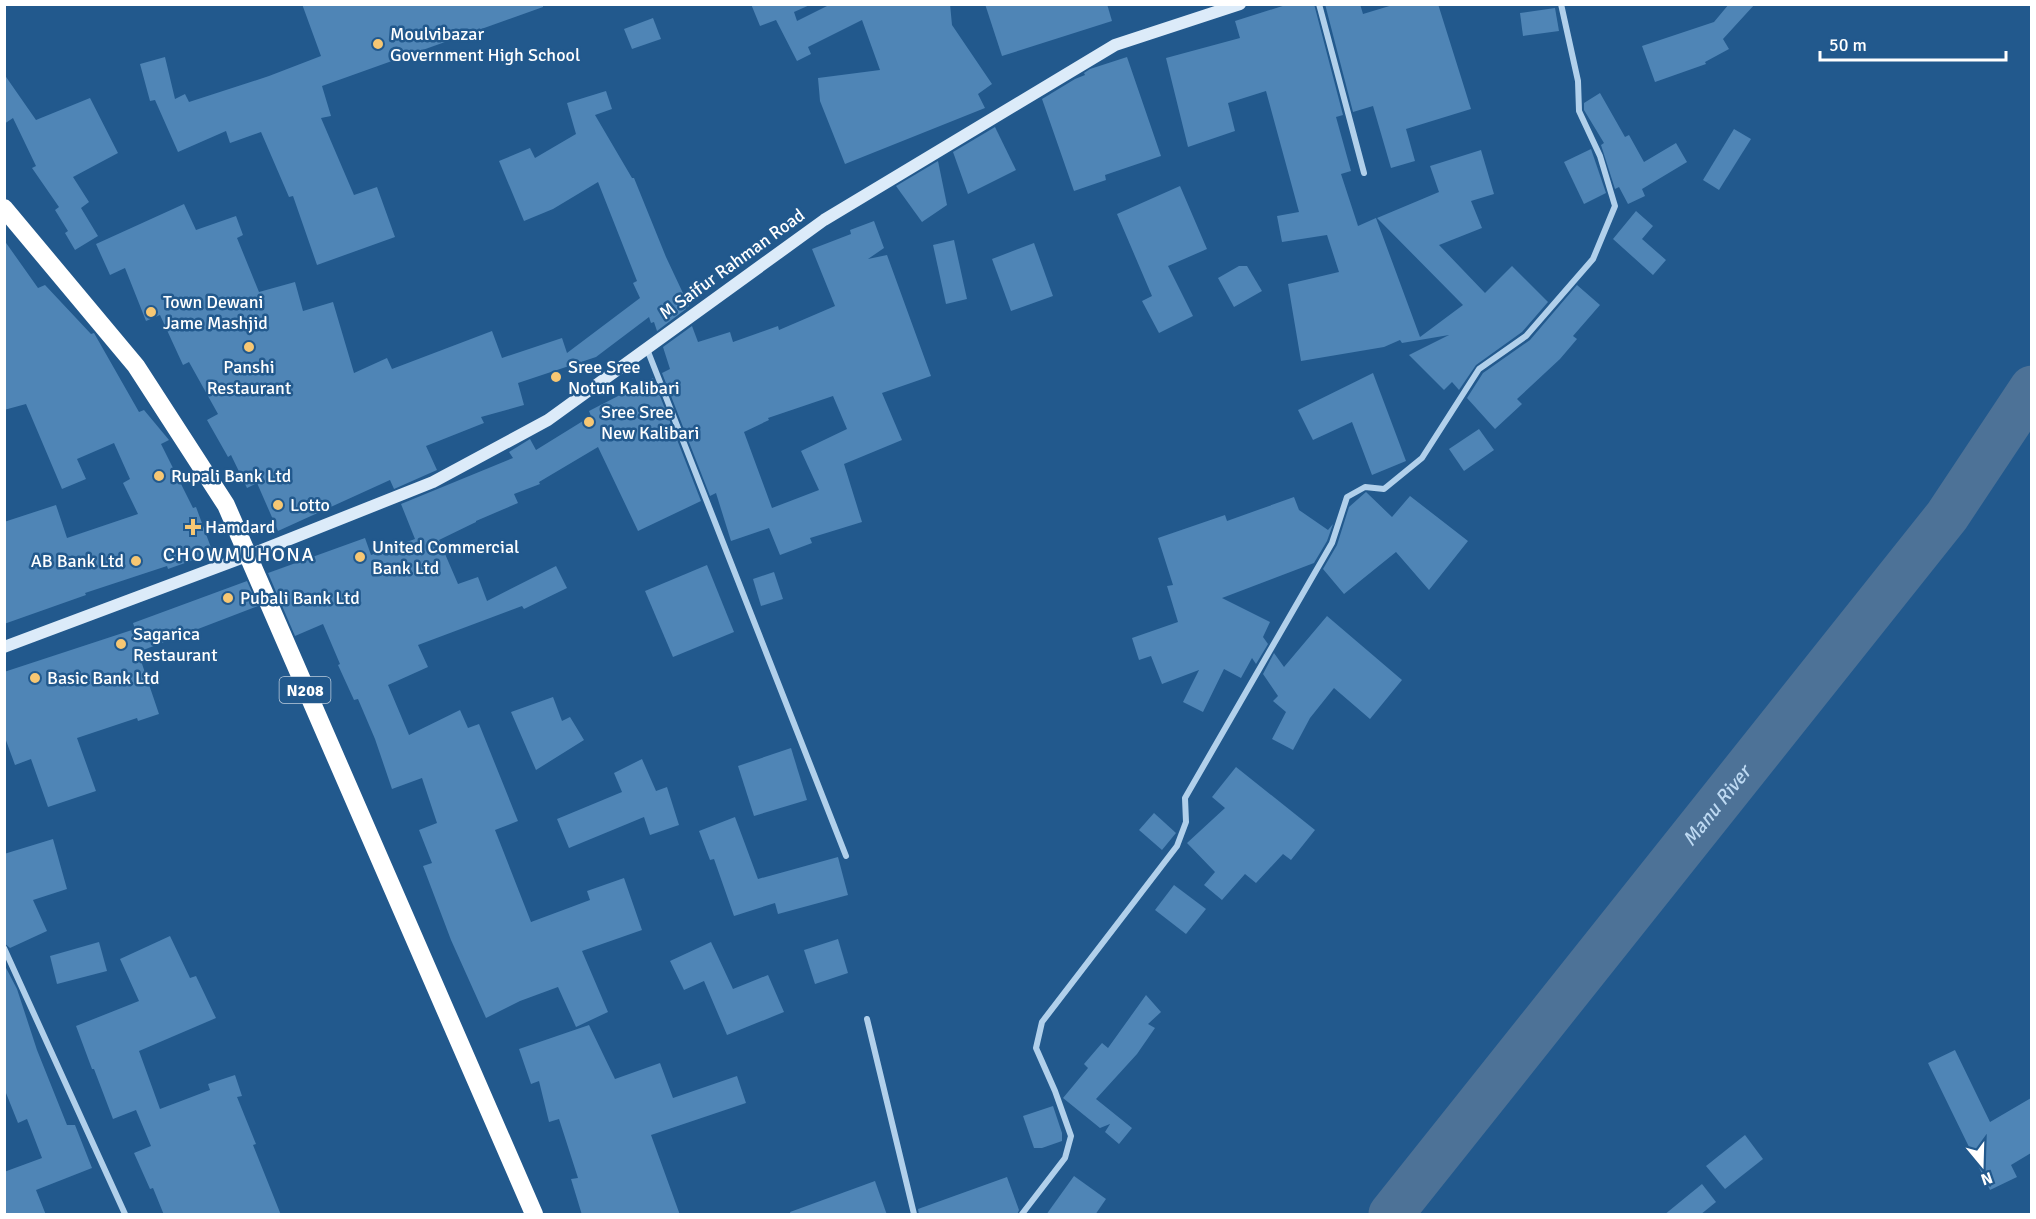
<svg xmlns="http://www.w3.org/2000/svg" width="2036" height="1219" font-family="Signika,sans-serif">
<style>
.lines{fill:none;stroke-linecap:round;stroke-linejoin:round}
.river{stroke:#4d7297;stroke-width:45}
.building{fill:#4f85b6;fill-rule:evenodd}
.street{stroke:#b1d0eb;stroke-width:6}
.secondary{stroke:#dcebf9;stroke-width:12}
.highway{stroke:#fff;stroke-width:18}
.poi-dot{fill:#f7c773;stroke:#22598d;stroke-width:2}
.labels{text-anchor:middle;stroke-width:5;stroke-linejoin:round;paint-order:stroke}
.shield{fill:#22598d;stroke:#bdcddd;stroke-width:1.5}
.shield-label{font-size:16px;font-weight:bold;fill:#fff}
.poi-label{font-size:18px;fill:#fff;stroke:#22598d;text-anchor:start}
.street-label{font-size:18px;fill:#fff;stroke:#22598d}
.neighbourhood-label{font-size:20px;letter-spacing:1.5px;fill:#fff;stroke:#22598d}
.water-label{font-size:20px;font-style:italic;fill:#bdd9f2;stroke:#22598d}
</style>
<rect width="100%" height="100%" fill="#22598d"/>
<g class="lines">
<path class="river" id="s1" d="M 1391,1214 L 1947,516 L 2032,388"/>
</g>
<g class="building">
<path d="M 302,4 L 543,4 L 543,7 L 322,86 L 331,116 L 321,118 L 354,195 L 377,187 L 395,237 L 317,265 L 293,196 L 289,197 L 261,132 L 230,143 L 226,131 L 178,152 L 155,100 L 150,101 L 140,64 L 165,57 L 175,99 L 185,94 L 189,102 L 269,76 L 321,56 Z"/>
<path d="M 751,4 L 812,4 L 794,12 L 797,21 L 831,4 L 950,4 L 952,25 L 992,84 L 978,94 L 985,108 L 845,164 L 820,101 L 818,78 L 880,70 L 862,20 L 808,47 L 811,54 L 797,61 L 776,20 L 760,26 Z"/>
<path d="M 985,4 L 1107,4 L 1112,21 L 1002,56 Z"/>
<path d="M 1289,4 L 1314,4 L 1343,115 L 1336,117 L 1351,171 L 1341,174 L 1358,226 L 1376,218 L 1420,337 L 1463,305 L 1377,218 L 1439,192 L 1430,166 L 1481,150 L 1494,194 L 1471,201 L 1482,228 L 1439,245 L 1485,293 L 1512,266 L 1548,302 L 1522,332 L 1476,365 L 1459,390 L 1452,382 L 1444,390 L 1409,355 L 1449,335 L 1402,343 L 1400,340 L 1384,347 L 1301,361 L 1288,284 L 1339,272 L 1327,235 L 1282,242 L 1277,216 L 1299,212 L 1266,91 L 1228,103 L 1235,131 L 1188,147 L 1166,58 L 1240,38 L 1235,21 Z"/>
<path d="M 1325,4 L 1360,4 L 1363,14 L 1396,4 L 1438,4 L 1471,109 L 1406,129 L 1415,161 L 1391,168 L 1373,106 L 1353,112 Z"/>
<path d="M 1729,4 L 1755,4 L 1723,39 L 1729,49 L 1705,62 L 1706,64 L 1655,82 L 1642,46 L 1714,22 Z"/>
<path d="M 1555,8 L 1559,31 L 1523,36 L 1520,13 Z"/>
<path d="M 653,18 L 661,39 L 632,49 L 624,29 Z"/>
<path d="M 1127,57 L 1161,156 L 1105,175 L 1106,180 L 1074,191 L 1042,99 L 1075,79 L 1085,75 L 1084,73 L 1090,69 Z"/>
<path d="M 4,74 L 36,120 L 90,98 L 118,153 L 73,177 L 89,202 L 81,208 L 98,236 L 75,250 L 65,233 L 68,231 L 55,210 L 59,207 L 32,168 L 36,166 L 13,118 L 4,124 Z"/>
<path d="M 606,91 L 612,109 L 595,115 L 632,178 L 634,178 L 666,257 L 689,306 L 686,308 L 686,309 L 657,331 L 654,322 L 651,323 L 649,317 L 596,357 L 518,383 L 524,405 L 481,417 L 484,423 L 426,446 L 437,470 L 394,489 L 390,480 L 278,531 L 257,483 L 247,488 L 231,455 L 228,457 L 207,420 L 218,414 L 189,362 L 183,365 L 160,315 L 146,321 L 125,268 L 110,275 L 96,244 L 184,204 L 196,230 L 236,216 L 243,235 L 237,238 L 259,292 L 295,282 L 303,311 L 333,302 L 354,373 L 387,358 L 392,369 L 492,331 L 502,358 L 562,338 L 567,353 L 640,298 L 633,283 L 637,281 L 598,182 L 553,209 L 524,221 L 499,161 L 530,148 L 535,158 L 576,134 L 567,103 Z"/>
<path d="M 1600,93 L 1625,137 L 1629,135 L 1644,162 L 1676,143 L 1687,162 L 1642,189 L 1645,196 L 1628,204 L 1619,187 L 1615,189 L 1601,145 L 1604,143 L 1584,110 L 1584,103 Z"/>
<path d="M 995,127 L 1016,170 L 968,194 L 953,152 Z"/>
<path d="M 1734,129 L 1751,139 L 1719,190 L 1703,180 Z"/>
<path d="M 1591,149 L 1606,193 L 1584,204 L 1564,162 Z"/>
<path d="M 938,161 L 947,205 L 922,222 L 896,186 Z"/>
<path d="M 1180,186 L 1207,249 L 1168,266 L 1193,316 L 1159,333 L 1142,301 L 1152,296 L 1117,214 Z"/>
<path d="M 1636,211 L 1653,226 L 1642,239 L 1666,260 L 1653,275 L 1613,239 Z"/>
<path d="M 874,221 L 884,248 L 868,259 L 887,255 L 931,376 L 882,393 L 902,440 L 844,464 L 862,522 L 810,538 L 812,543 L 780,555 L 769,528 L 731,541 L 716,493 L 710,496 L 662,373 L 670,369 L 663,347 L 692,326 L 698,342 L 730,332 L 733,342 L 778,326 L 779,330 L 835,306 L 812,249 L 851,234 L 850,230 ZM 833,396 L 847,429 L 801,451 L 819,490 L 772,508 L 744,432 L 769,420 L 768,418 Z"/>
<path d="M 4,240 L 38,288 L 45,285 L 91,334 L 94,333 L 139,412 L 144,410 L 169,440 L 161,444 L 193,508 L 196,507 L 213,553 L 168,569 L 167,566 L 85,593 L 86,595 L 4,624 L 4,522 L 56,505 L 67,538 L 138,514 L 123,483 L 130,479 L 114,443 L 77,459 L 86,479 L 62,489 L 26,404 L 4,410 Z"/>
<path d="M 954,240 L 967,299 L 946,304 L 933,245 Z"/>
<path d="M 1034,243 L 1053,296 L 1011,311 L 992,259 Z"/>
<path d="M 1239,266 L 1247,266 L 1262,291 L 1234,307 L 1218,278 Z"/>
<path d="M 1577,285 L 1600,305 L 1573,336 L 1577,339 L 1560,359 L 1517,399 L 1522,404 L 1495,429 L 1467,398 L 1483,373 L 1530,340 Z"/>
<path d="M 1373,373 L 1406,461 L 1372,475 L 1352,422 L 1313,440 L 1298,410 Z"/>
<path d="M 653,378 L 701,501 L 638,531 L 598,447 L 539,482 L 540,484 L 514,494 L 518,503 L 476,521 L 476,522 L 439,540 L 458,584 L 478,577 L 487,601 L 556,566 L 567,588 L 524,609 L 522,606 L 418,645 L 428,667 L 388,685 L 409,735 L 460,710 L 468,728 L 479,724 L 518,821 L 495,830 L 531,922 L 590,900 L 587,891 L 624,878 L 642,930 L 582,951 L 608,1012 L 576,1027 L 558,987 L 520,1001 L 486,1018 L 451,940 L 423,866 L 432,863 L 419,830 L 437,823 L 422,778 L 392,789 L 375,739 L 358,699 L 354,700 L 338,665 L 340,664 L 323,624 L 295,636 L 268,573 L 365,538 L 371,555 L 415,539 L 401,504 L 513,458 L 509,452 L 530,439 L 536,450 L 591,416 L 589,411 Z"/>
<path d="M 1479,429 L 1494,450 L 1464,471 L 1449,449 Z"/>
<path d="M 1366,492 L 1392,517 L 1410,496 L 1468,541 L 1429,590 L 1396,552 L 1344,594 L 1323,569 L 1337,545 L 1349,507 Z"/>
<path d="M 1294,497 L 1299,510 L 1328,530 L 1333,524 L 1327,541 L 1314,563 L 1222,598 L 1270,622 L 1263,637 L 1268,644 L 1256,664 L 1252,658 L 1241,678 L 1224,669 L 1203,712 L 1183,702 L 1199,670 L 1162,684 L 1151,656 L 1139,660 L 1132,638 L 1178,622 L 1167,586 L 1173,585 L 1158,538 L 1225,515 L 1227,521 Z"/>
<path d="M 707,565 L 734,632 L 673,657 L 645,591 Z"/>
<path d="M 774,572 L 783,599 L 761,606 L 753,579 Z"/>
<path d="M 247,581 L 258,606 L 138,652 L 159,714 L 138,721 L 137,718 L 77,738 L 96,791 L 48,807 L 31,759 L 15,765 L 4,735 L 4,672 L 135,629 L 133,623 Z"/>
<path d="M 1327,616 L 1402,680 L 1370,719 L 1334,688 L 1310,718 L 1293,750 L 1272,739 L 1286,712 L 1273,701 L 1278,696 L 1263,674 L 1274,653 L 1284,667 Z"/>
<path d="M 553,697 L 562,721 L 570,717 L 584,740 L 536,770 L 511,712 Z"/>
<path d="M 791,748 L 807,800 L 754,816 L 738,766 Z"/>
<path d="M 642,759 L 656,791 L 667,787 L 679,825 L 650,835 L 644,817 L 569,848 L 557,819 L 622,792 L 614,773 Z"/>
<path d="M 1236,767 L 1315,830 L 1291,860 L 1283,854 L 1256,883 L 1245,874 L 1222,900 L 1204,885 L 1215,872 L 1187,843 L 1225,808 L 1212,797 Z"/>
<path d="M 1154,813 L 1176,833 L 1162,850 L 1139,830 Z"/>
<path d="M 735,817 L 758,879 L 838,857 L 848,895 L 778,914 L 775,903 L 734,916 L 714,859 L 710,860 L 699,831 Z"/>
<path d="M 53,839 L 67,889 L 33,900 L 47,931 L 10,948 L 4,943 L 4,854 Z"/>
<path d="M 1174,885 L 1206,909 L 1186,934 L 1155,910 Z"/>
<path d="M 170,936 L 190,978 L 196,976 L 216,1018 L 139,1051 L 160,1109 L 210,1090 L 208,1084 L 235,1075 L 242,1096 L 237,1097 L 256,1144 L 253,1145 L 281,1215 L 164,1215 L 153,1188 L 150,1189 L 134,1153 L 151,1146 L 136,1110 L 113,1119 L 94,1069 L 92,1069 L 76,1026 L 139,1001 L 120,959 Z"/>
<path d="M 838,939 L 848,973 L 815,984 L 804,950 Z"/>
<path d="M 99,942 L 107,971 L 57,984 L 50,956 Z"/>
<path d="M 711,942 L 733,989 L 768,975 L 784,1012 L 727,1035 L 704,981 L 684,990 L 670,961 Z"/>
<path d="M 4,964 L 17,989 L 37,1050 L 67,1125 L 75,1125 L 92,1168 L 36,1190 L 46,1215 L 4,1215 L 4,1172 L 42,1158 L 27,1119 L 18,1123 L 4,1088 Z"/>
<path d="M 1146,995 L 1161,1012 L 1148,1024 L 1155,1028 L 1137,1054 L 1096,1099 L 1132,1128 L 1119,1144 L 1105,1132 L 1110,1124 L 1100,1128 L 1063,1098 L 1088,1068 L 1084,1064 L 1102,1043 L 1108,1048 Z"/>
<path d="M 589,1025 L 615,1079 L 660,1063 L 673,1098 L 737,1076 L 746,1103 L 651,1135 L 680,1215 L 582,1215 L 571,1179 L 578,1178 L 559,1119 L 549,1122 L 539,1081 L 531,1084 L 519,1049 Z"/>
<path d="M 1955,1050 L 1990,1122 L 2031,1098 L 2031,1153 L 2011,1165 L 2017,1177 L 1990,1190 L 1928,1063 Z"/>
<path d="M 1053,1106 L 1062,1133 L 1062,1141 L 1042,1148 L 1034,1148 L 1023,1116 Z"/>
<path d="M 1745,1135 L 1763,1159 L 1725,1189 L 1706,1166 Z"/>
<path d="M 1074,1176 L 1106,1199 L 1095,1215 L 1046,1215 Z"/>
<path d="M 1007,1177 L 1019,1210 L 1017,1215 L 919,1215 L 918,1209 Z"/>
<path d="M 875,1181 L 887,1215 L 791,1215 L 790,1212 Z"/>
<path d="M 1702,1184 L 1716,1202 L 1700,1215 L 1664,1215 Z"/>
</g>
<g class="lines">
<g class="street">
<path d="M 1319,4 L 1364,173"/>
<path d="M 647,349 L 846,856"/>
<path d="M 4,948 L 125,1214"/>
<path d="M 867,1019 L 914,1214"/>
<path d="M 1022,1214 L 1065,1158 L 1071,1136 L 1055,1091 L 1036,1048 L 1042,1022 L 1177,846 L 1186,822 L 1185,798 L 1332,543 L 1347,497 L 1365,487 L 1384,489 L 1422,458 L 1479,369 L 1526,336 L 1593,259 L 1615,206 L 1600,156 L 1579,111 L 1578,81 L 1561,4"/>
</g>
<path class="secondary" d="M 4,647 L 247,556 L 433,482 L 548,420 L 824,220 L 1115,45 L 1240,4"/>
<path class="highway" d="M 4,208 L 136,366 L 226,505 L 534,1214"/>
</g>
<g class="poi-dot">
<circle cx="378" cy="44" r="6"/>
<circle cx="151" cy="312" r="6"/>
<circle cx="249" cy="347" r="6"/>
<circle cx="556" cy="377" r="6"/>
<circle cx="589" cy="422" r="6"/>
<circle cx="159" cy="476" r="6"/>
<circle cx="278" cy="505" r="6"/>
<path d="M190 518h6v6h6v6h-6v6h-6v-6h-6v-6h6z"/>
<circle cx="360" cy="557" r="6"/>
<circle cx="136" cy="561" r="6"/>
<circle cx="228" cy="598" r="6"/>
<circle cx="121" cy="644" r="6"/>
<circle cx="35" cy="678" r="6"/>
</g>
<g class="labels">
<rect class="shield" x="279.5" y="677" width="51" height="26" rx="4.5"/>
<g class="shield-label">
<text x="305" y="696">N208</text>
</g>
<g class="poi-label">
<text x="390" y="40">Moulvibazar<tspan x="390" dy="21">Government High School</tspan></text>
<text x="163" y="308">Town Dewani<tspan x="163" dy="21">Jame Mashjid</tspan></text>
<text x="249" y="373" text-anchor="middle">Panshi<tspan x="249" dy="21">Restaurant</tspan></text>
<text x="568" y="373">Sree Sree<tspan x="568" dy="21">Notun Kalibari</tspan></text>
<text x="601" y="418">Sree Sree<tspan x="601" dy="21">New Kalibari</tspan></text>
<text x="171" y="482">Rupali Bank Ltd</text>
<text x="290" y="511">Lotto</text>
<text x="205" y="533">Hamdard</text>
<text x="372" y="553">United Commercial<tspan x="372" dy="21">Bank Ltd</tspan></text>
<text x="124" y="567" text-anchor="end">AB Bank Ltd</text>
<text x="240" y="604">Pubali Bank Ltd</text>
<text x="133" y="640">Sagarica<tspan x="133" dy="21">Restaurant</tspan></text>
<text x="47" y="684">Basic Bank Ltd</text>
</g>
<g class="street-label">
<text transform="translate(732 264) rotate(-36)" y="6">M Saifur Rahman Road</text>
</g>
<g class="neighbourhood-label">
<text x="239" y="561">CHOWMUHONA</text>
</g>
<g class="water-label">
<text dy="7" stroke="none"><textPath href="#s1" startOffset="522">Manu River</textPath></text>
</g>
</g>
<rect width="2036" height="1219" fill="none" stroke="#ffffff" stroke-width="12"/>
<g transform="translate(1982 1165) rotate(161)" stroke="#22598d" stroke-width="4.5" paint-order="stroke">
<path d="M0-4.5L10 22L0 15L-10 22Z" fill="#ffffff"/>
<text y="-9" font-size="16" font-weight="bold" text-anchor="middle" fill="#ffffff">N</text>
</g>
<path d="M1820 51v9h186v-9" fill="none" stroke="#ffffff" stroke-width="3"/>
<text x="1829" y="51" font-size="18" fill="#ffffff" stroke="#22598d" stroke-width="4.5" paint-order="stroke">50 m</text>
</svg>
